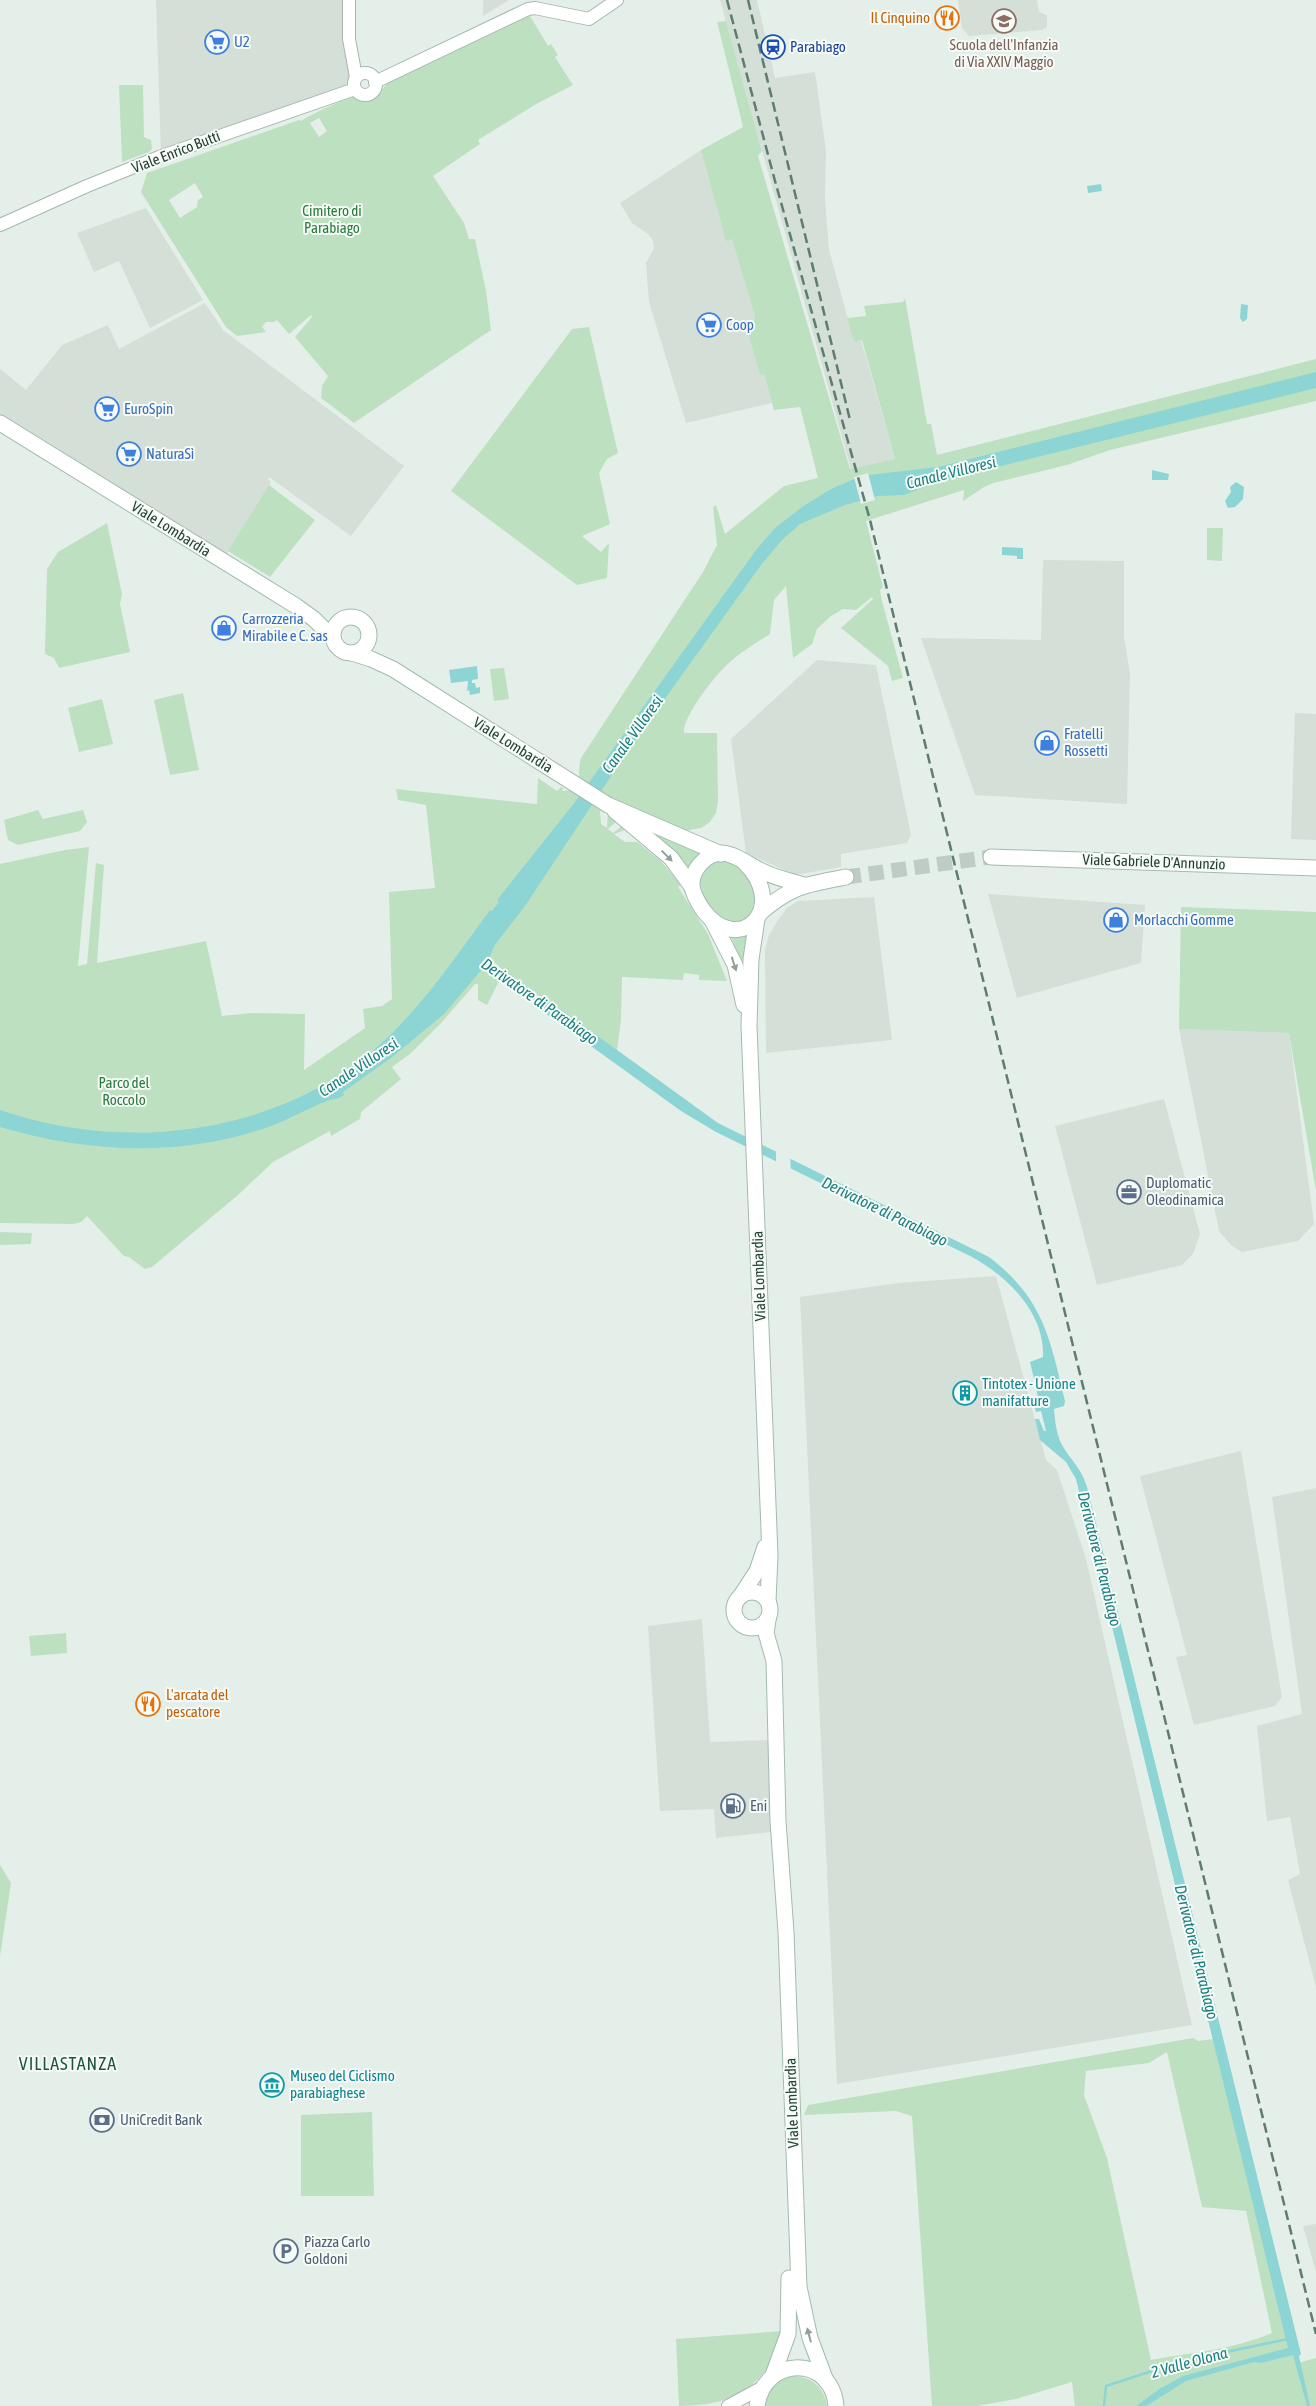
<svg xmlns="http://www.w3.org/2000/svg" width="1316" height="2406" font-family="'Asap Condensed',sans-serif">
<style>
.built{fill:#d3dfd7}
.green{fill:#bde0c1;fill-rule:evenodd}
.water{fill:#8cd5d4}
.pier{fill:#e5efe9}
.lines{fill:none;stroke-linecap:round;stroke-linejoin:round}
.stream{stroke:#8cd5d4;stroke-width:2.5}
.secondary-tunnel{stroke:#beccc5;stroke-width:15;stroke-dasharray:15 8;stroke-linecap:butt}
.tertiary-casing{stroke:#a7b7af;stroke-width:14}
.secondary-casing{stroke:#a3bbae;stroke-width:17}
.tertiary{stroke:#fff;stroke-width:12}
.secondary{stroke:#fff;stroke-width:15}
.rail{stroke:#5e7d6f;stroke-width:2.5;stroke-dasharray:10 5;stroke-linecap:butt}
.oneway{fill:#91a09a}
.labels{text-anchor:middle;stroke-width:4;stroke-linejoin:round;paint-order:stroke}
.food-label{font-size:15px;fill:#c56008;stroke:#f6fbf7;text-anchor:end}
.shop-label{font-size:15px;fill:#366cbe;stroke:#f6fbf7;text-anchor:start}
.education-label{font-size:15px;fill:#785e54;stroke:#f6fbf7}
.transit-label{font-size:15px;fill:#164399;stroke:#f6fbf7;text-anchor:start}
.street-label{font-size:15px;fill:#234134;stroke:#f6fbf7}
.park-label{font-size:15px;fill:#2b7a3d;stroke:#f6fbf7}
.service-label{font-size:15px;fill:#4e5e75;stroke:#f6fbf7;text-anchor:start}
.culture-label{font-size:15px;fill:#0d838f;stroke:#f6fbf7;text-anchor:start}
.water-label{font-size:16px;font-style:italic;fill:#1a8080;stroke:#f6fbf7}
.quarter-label{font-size:18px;letter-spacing:1px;fill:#1e553e;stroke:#f6fbf7}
</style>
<rect width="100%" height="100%" fill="#e5efe9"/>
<g class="built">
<path d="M 156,0 L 348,0 L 352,85 L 161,155 Z"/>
<path d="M 483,0 L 509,0 L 483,16 Z"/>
<path d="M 720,0 L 757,0 L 775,78 L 815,72 L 826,151 L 825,199 L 829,250 L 854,341 L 861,340 L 895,459 L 851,469 Z"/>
<path d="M 958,0 L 1037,0 L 1039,12 L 1047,15 L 1047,27 L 1042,30 L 969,36 L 962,28 Z"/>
<path d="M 701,150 L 726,240 L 732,239 L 755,317 L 753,325 L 748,328 L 760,375 L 764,374 L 772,403 L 686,423 L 649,302 L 646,263 L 654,248 L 653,240 L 648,234 L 632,223 L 620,203 Z"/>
<path d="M 146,208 L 203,300 L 150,328 L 119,261 L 94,272 L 77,233 Z"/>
<path d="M 205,303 L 223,330 L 404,466 L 351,536 L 269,477 L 268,479 L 271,482 L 224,559 L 0,419 L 0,369 L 26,390 L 62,345 L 108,325 L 119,349 Z"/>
<path d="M 1043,560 L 1124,561 L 1124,637 L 1130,673 L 1127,804 L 975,795 L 921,638 L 1041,640 Z"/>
<path d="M 817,660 L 876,665 L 911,835 L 907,843 L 841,854 L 841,867 L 795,875 L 746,853 L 731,739 Z"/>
<path d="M 1295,713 L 1316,714 L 1316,840 L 1291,839 Z"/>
<path d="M 988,894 L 1145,905 L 1141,963 L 1017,998 Z"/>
<path d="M 874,897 L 892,1040 L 766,1053 L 765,950 L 769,935 L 778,920 L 787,908 L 798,901 Z"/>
<path d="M 1179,1029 L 1289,1033 L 1314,1224 L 1298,1241 L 1242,1252 L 1231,1245 L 1219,1231 Z"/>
<path d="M 1164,1099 L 1200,1234 L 1193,1254 L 1182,1265 L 1097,1285 L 1055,1126 Z"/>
<path d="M 996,1276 L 1046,1460 L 1057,1470 L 1086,1559 L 1192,2025 L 837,2084 L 800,1297 L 898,1283 Z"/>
<path d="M 1241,1451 L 1282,1697 L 1275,1706 L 1194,1725 L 1176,1657 L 1187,1655 L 1140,1476 Z"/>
<path d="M 1316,1488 L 1316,1987 L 1288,1880 L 1300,1874 L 1290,1817 L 1267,1821 L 1257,1726 L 1302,1714 L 1272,1497 Z"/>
<path d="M 702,1619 L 710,1742 L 768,1740 L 772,1832 L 716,1838 L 714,1809 L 660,1811 L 648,1626 Z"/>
<path d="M 1316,2224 L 1316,2272 L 1303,2226 Z"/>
</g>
<g class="green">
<path d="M 529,14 L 548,46 L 551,44 L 558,55 L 555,57 L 573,85 L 538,103 L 478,140 L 480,144 L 433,176 L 464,223 L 469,239 L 475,239 L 486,291 L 491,330 L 354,423 L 321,398 L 322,386 L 328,376 L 295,337 L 312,317 L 311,315 L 289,334 L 277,320 L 274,322 L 266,322 L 262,327 L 266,332 L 237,336 L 226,327 L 141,192 L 147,173 L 299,120 L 301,121 C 312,114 345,98 358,96 C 374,94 375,101 387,83 ZM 319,118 L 327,131 L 319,137 L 310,123 ZM 195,183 L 203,197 L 198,200 L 197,207 L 180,218 L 169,200 Z"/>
<path d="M 726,21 L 762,151 L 758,156 L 850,469 L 895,459 L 862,340 L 854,342 L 847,318 L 866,316 L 864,306 L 903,302 L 905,298 L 927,424 L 931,424 L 937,455 L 1316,359 L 1316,401 L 1110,450 L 1067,465 L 993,483 L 984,487 L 963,501 L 964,490 L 866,521 L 883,587 L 880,590 L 882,601 L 903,678 L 892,681 L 888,666 L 841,628 L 873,599 L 872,597 L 856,610 L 843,609 L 831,616 L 817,629 L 812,644 L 793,658 L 786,586 L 774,600 L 770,634 C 756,643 741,652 729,663 C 716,674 682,717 684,733 L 717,733 L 718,801 L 716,813 L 710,822 L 701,828 L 684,831 L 608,797 L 607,794 L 601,791 L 594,802 L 600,811 L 601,824 L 607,828 L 608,811 L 619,819 L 608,829 L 613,833 L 624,824 L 630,828 L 614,834 L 625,842 L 637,842 L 660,860 L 681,885 L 678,887 L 708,934 L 727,981 L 699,980 L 699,975 L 684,973 L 683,980 L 622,977 L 621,1020 L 617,1050 L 548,1000 L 546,1002 L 507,973 L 498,983 L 487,1005 L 478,1000 L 478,984 L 475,984 L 442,1022 L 410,1054 L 392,1067 L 401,1079 L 361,1112 L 360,1119 L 331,1136 L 330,1131 L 273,1162 L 238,1195 L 152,1267 L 145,1269 L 129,1257 L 124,1256 L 87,1216 L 81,1222 L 74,1224 L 0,1223 L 0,864 L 65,850 L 89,847 L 78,966 L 87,964 L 96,863 L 104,865 L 97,963 L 206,941 L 222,1016 L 252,1013 L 305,1014 L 304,1070 L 365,1028 L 363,1009 L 382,1006 L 392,999 L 389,892 L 435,888 L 426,805 L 398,800 L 396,789 L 537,804 L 538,778 L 557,791 L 561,787 L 563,788 L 562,791 L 572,790 L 578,795 C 581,781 577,772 581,758 L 703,572 L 717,545 L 713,507 L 716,505 L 725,534 L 784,486 L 818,478 L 800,407 L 774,410 L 764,374 L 760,375 L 747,329 L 753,325 L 755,317 L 732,239 L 726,241 L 701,150 L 743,127 L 717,22 Z"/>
<path d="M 119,85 L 143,85 L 144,137 L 151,140 L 152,149 L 149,152 L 122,162 Z"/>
<path d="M 589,327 L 618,453 L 607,459 L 599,473 L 610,524 L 582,536 L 601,552 L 609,543 L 607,578 L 577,585 L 451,491 L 572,329 Z"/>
<path d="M 269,485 L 315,520 L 270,577 L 228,551 Z"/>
<path d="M 107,523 L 122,594 L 120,604 L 130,652 L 59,668 L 54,658 L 45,654 L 47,569 L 58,552 Z"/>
<path d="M 1207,528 L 1223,528 L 1222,561 L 1207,560 Z"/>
<path d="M 504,668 L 509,699 L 494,701 L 490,669 Z"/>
<path d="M 183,693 L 199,770 L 170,775 L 154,700 Z"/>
<path d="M 102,699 L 113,744 L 79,752 L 68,708 Z"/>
<path d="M 38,810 L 43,819 L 83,810 L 87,822 L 80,831 L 18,845 L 8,840 L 4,820 Z"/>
<path d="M 635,819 L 708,850 L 689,874 Z"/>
<path d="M 732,860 L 758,889 L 757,912 L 738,923 L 725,921 L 708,905 L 704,897 L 699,879 L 701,872 L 710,862 Z"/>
<path d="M 1181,907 L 1316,912 L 1316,1191 L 1289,1033 L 1179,1029 Z"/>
<path d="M 752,930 L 743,974 L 741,962 L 730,934 Z"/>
<path d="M 0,1232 L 32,1233 L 31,1244 L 0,1245 Z"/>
<path d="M 66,1633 L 67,1653 L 31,1656 L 29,1636 Z"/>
<path d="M 0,1865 L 11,1883 L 0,1956 Z"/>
<path d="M 1193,2038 L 1198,2041 L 1213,2039 L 1286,2335 L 1298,2363 L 1316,2358 L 1316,2406 L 1075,2406 L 1072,2382 L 1016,2399 L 977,2406 L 932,2406 L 912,2116 L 896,2111 L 804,2115 L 808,2105 ZM 1167,2052 L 1202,2207 L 1246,2211 L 1272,2333 C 1232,2350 1193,2352 1151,2360 L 1107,2158 L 1084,2095 L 1086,2071 L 1149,2063 Z"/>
<path d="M 372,2112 L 374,2196 L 301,2196 L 301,2115 Z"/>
<path d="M 783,2331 C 779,2341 776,2354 770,2364 C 748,2398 717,2406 679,2406 L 676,2339 Z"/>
<path d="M 794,2376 C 813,2378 824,2387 827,2406 L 766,2406 C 766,2389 779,2380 794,2376 Z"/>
</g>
<g class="water">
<path d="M 1101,184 L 1102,191 L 1088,193 L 1087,186 Z"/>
<path d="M 1241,304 L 1248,305 L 1247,319 L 1243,322 L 1240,318 Z"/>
<path d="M 1316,372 L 1316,388 L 940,481 L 904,495 L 878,496 L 845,505 L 800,524 L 782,540 L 761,565 L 631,746 L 525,906 L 494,946 L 489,959 L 534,992 L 535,996 L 546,1002 L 548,1000 L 718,1123 L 989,1257 C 1044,1299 1050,1339 1065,1401 L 1064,1406 L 1054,1409 C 1055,1420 1056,1432 1061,1443 C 1070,1460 1081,1467 1087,1487 L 1301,2354 L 1299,2356 L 1310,2406 L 1307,2406 L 1293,2355 L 1261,2363 L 1254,2362 L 1186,2381 L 1146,2406 L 1136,2406 L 1161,2388 L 1183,2376 L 1288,2348 L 1076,1479 L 1066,1462 L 1040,1440 L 1035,1419 L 1039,1419 L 1044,1431 L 1046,1431 L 1041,1411 L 1036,1412 L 1033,1401 L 1038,1397 L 1030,1362 L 1043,1357 C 1045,1313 1008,1277 972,1257 L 716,1132 L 681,1111 L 541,1010 L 542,1007 L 536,1001 L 529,999 L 483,968 L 444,1014 L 391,1058 L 343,1092 L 344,1095 C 338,1099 333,1099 327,1101 C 308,1108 290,1119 271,1126 C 182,1158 89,1153 0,1127 L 0,1110 C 118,1151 259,1137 360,1061 C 413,1021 451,963 490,910 L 492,911 L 499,902 L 497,900 L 575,802 L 756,550 L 775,528 L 802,507 L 831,489 L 854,479 L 869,475 L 938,467 Z"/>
<path d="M 1152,470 L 1169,474 L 1168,480 L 1152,480 Z"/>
<path d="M 1236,482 L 1244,487 L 1243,499 L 1235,507 L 1228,508 L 1225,501 L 1231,492 L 1230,487 Z"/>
<path d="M 1002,547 L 1023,548 L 1023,559 L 1017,559 L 1017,556 L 1002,555 Z"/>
<path d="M 477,666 L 478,679 L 472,680 L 472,683 L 475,683 L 476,688 L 480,687 L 480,693 L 470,695 L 469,690 L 467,691 L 468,681 L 451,683 L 449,670 Z"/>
</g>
<g class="pier">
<path d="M 868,473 L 875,500 L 861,504 L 854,477 Z"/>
<path d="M 490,959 L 501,968 L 497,978 L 483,968 Z"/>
<path d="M 776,1149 L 790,1156 L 791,1172 L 776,1166 Z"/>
</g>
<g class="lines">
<path class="stream" d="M 1104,2406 L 1106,2386 L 1183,2361 L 1288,2339"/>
<path class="secondary-tunnel" d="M 846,877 L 991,857"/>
<g class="tertiary-casing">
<g id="tertiary">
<path d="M 349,0 L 349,39 L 356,77"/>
<circle cx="365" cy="84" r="11"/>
<path d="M 375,82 L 528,9 L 535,8 L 589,19 L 617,0"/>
<path d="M 0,225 L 87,186 L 159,157 L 355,89"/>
<path d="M 728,2406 L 763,2387"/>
</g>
</g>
<g class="secondary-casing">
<g id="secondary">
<path d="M 0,423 L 296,606 L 314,619 L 333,638"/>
<circle cx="351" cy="635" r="18"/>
<path d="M 352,653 L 371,659 L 393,669 L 608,805 L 721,854"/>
<path d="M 615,811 L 671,858 L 692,887"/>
<path d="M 991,857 L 1316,868"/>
<path d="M 743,861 C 791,906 740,959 703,910 C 699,904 693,895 692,886 C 691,870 706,853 722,853 C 737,854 751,867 764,872 C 776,878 791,881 804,885"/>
<path d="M 760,913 C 791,886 807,884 846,877"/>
<path d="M 757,919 L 751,959 L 749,1026 L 770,1555 L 768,1601"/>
<path d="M 713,922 L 735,965 L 744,1005"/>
<circle cx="752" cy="1610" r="18"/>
<path d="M 740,1597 L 757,1571 L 765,1547"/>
<path d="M 768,1620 L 766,1633 L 774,1661 L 778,1821 L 786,1932 L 799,2287 L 810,2338 L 826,2381"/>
<path d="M 773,2375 L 788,2334 L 789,2278"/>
<path d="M 757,2406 C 764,2355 832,2355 836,2406"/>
</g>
</g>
<use href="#tertiary" class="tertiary"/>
<use href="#secondary" class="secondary"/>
<g class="rail">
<path d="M 727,0 L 775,181 L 870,520 L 1316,2334"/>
<path d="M 748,0 L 850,420"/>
</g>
</g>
<defs><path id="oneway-solid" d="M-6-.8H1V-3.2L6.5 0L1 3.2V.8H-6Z" transform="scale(1.25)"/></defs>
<g class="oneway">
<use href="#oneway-solid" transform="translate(667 856) rotate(45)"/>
<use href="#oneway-solid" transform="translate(734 964) rotate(72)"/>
<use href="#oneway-solid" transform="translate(809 2335) rotate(-105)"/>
</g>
<defs>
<g id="restaurant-ring" transform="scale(1.25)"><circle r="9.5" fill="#f6fbf7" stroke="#e8710a" stroke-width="1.5"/><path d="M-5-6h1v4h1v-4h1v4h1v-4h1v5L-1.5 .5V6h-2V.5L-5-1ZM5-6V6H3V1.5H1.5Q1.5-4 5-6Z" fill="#e8710a"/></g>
<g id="school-ring" transform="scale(1.25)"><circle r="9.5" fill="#f6fbf7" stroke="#8d6e63" stroke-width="1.5"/><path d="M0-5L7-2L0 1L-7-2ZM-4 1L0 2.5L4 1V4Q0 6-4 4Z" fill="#8d6e63"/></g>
<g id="supermarket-ring" transform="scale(1.25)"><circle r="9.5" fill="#f6fbf7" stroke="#3f7fe0" stroke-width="1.5"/><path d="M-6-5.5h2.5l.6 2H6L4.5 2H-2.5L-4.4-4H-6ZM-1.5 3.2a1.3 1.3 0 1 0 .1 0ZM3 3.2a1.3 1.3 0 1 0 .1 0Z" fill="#3f7fe0"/></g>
<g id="station-ring" transform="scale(1.25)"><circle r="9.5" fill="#f6fbf7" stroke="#1a4fb4" stroke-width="1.5"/><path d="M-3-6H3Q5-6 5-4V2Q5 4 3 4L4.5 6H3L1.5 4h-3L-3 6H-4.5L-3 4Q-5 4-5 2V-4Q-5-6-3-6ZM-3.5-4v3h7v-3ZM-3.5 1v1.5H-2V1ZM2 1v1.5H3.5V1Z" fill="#1a4fb4"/></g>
<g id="shop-ring" transform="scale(1.25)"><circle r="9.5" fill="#f6fbf7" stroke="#3f7fe0" stroke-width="1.5"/><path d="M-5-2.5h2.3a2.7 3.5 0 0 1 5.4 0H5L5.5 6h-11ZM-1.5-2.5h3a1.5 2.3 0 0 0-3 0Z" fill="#3f7fe0"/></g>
<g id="office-ring" transform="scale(1.25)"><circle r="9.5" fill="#f6fbf7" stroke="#5c6f8a" stroke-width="1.5"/><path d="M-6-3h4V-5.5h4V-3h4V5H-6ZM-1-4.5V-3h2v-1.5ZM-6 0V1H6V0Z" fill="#5c6f8a"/></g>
<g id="building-ring" transform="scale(1.25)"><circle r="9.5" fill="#f6fbf7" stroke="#0f9aa8" stroke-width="1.5"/><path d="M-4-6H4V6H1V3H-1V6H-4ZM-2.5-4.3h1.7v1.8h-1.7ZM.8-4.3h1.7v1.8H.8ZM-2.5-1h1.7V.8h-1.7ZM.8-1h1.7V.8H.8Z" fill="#0f9aa8"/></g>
<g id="fuel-ring" transform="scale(1.25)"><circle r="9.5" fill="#f6fbf7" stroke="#5c6f8a" stroke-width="1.5"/><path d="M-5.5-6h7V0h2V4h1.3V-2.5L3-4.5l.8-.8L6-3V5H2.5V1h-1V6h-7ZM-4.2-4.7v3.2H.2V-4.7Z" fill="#5c6f8a"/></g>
<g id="museum-ring" transform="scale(1.25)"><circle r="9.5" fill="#f6fbf7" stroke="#0f9aa8" stroke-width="1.5"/><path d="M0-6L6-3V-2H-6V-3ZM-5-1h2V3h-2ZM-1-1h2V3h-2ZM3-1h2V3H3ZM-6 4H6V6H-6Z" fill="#0f9aa8"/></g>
<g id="bank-ring" transform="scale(1.25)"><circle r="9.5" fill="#f6fbf7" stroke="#5c6f8a" stroke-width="1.5"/><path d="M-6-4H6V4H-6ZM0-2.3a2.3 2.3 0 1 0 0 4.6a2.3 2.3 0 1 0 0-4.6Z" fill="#5c6f8a"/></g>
<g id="parking-ring" transform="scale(1.25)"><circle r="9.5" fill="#f6fbf7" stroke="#5c6f8a" stroke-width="1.5"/><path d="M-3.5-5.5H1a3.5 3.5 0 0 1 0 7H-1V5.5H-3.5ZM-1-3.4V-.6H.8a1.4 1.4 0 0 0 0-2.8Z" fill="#5c6f8a"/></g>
</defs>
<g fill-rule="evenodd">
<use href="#restaurant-ring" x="947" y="18"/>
<use href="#school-ring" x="1004" y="21"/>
<use href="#supermarket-ring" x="217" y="42"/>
<use href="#station-ring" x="773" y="47"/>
<use href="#supermarket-ring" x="709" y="325"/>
<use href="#supermarket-ring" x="107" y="409"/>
<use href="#supermarket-ring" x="129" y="454"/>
<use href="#shop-ring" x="224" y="628"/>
<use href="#shop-ring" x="1047" y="743"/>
<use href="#shop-ring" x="1116" y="920"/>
<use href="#office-ring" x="1129" y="1192"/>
<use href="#building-ring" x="965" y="1393"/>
<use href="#restaurant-ring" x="148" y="1704"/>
<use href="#fuel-ring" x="733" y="1806"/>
<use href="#museum-ring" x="272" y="2085"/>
<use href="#bank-ring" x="102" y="2120"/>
<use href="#parking-ring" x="286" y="2251"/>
</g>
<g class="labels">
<g class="food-label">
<text x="930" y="23">Il Cinquino</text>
<text x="166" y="1700" text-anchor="start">L'arcata del<tspan x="166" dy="17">pescatore</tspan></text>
</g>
<g class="shop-label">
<text x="234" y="47">U2</text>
<text x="726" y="330">Coop</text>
<text x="124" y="414">EuroSpin</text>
<text x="146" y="459">NaturaSì</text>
<text x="242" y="624">Carrozzeria<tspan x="242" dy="17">Mirabile e C. sas</tspan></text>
<text x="1064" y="739">Fratelli<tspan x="1064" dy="17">Rossetti</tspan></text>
<text x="1134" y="925">Morlacchi Gomme</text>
</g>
<g class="education-label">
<text x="1004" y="50">Scuola dell'Infanzia<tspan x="1004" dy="17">di Via XXIV Maggio</tspan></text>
</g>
<g class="transit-label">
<text x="790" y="52">Parabiago</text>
</g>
<g class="street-label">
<text transform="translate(176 152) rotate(-21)" y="5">Viale Enrico Butti</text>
<text transform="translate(171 529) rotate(32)" y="5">Viale Lombardia</text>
<text transform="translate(513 745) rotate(32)" y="5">Viale Lombardia</text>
<text transform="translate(1154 862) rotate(2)" y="5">Viale Gabriele D'Annunzio</text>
<text transform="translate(759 1276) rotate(-92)" y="5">Viale Lombardia</text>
<text transform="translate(792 2103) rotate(-92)" y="5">Viale Lombardia</text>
</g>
<g class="park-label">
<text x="332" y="216">Cimitero di<tspan x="332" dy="17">Parabiago</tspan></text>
<text x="124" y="1088">Parco del<tspan x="124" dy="17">Roccolo</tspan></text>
</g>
<g class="service-label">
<text x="1146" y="1188">Duplomatic<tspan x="1146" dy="17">Oleodinamica</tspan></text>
<text x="750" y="1811">Eni</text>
<text x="120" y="2125">UniCredit Bank</text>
<text x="304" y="2247">Piazza Carlo<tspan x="304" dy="17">Goldoni</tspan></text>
</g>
<g class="culture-label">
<text x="982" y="1389">Tintotex - Unione<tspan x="982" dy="17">manifatture</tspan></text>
<text x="290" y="2081">Museo del Ciclismo<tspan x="290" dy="17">parabiaghese</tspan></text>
</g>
<g class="water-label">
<text transform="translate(951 472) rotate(-14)" y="6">Canale Villoresi</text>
<text transform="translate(632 734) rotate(-54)" y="6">Canale Villoresi</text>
<text transform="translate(540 1001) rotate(35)" y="6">Derivatore di Parabiago</text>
<text transform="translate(358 1067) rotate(-34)" y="6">Canale Villoresi</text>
<text transform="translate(885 1211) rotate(26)" y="6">Derivatore di Parabiago</text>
<text transform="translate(1100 1559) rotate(76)" y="6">Derivatore di Parabiago</text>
<text transform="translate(1197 1952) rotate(76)" y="6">Derivatore di Parabiago</text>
<text transform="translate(1189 2362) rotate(-15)" y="6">2 Valle Olona</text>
</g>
<g class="quarter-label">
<text x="68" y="2070">VILLASTANZA</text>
</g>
</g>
</svg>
